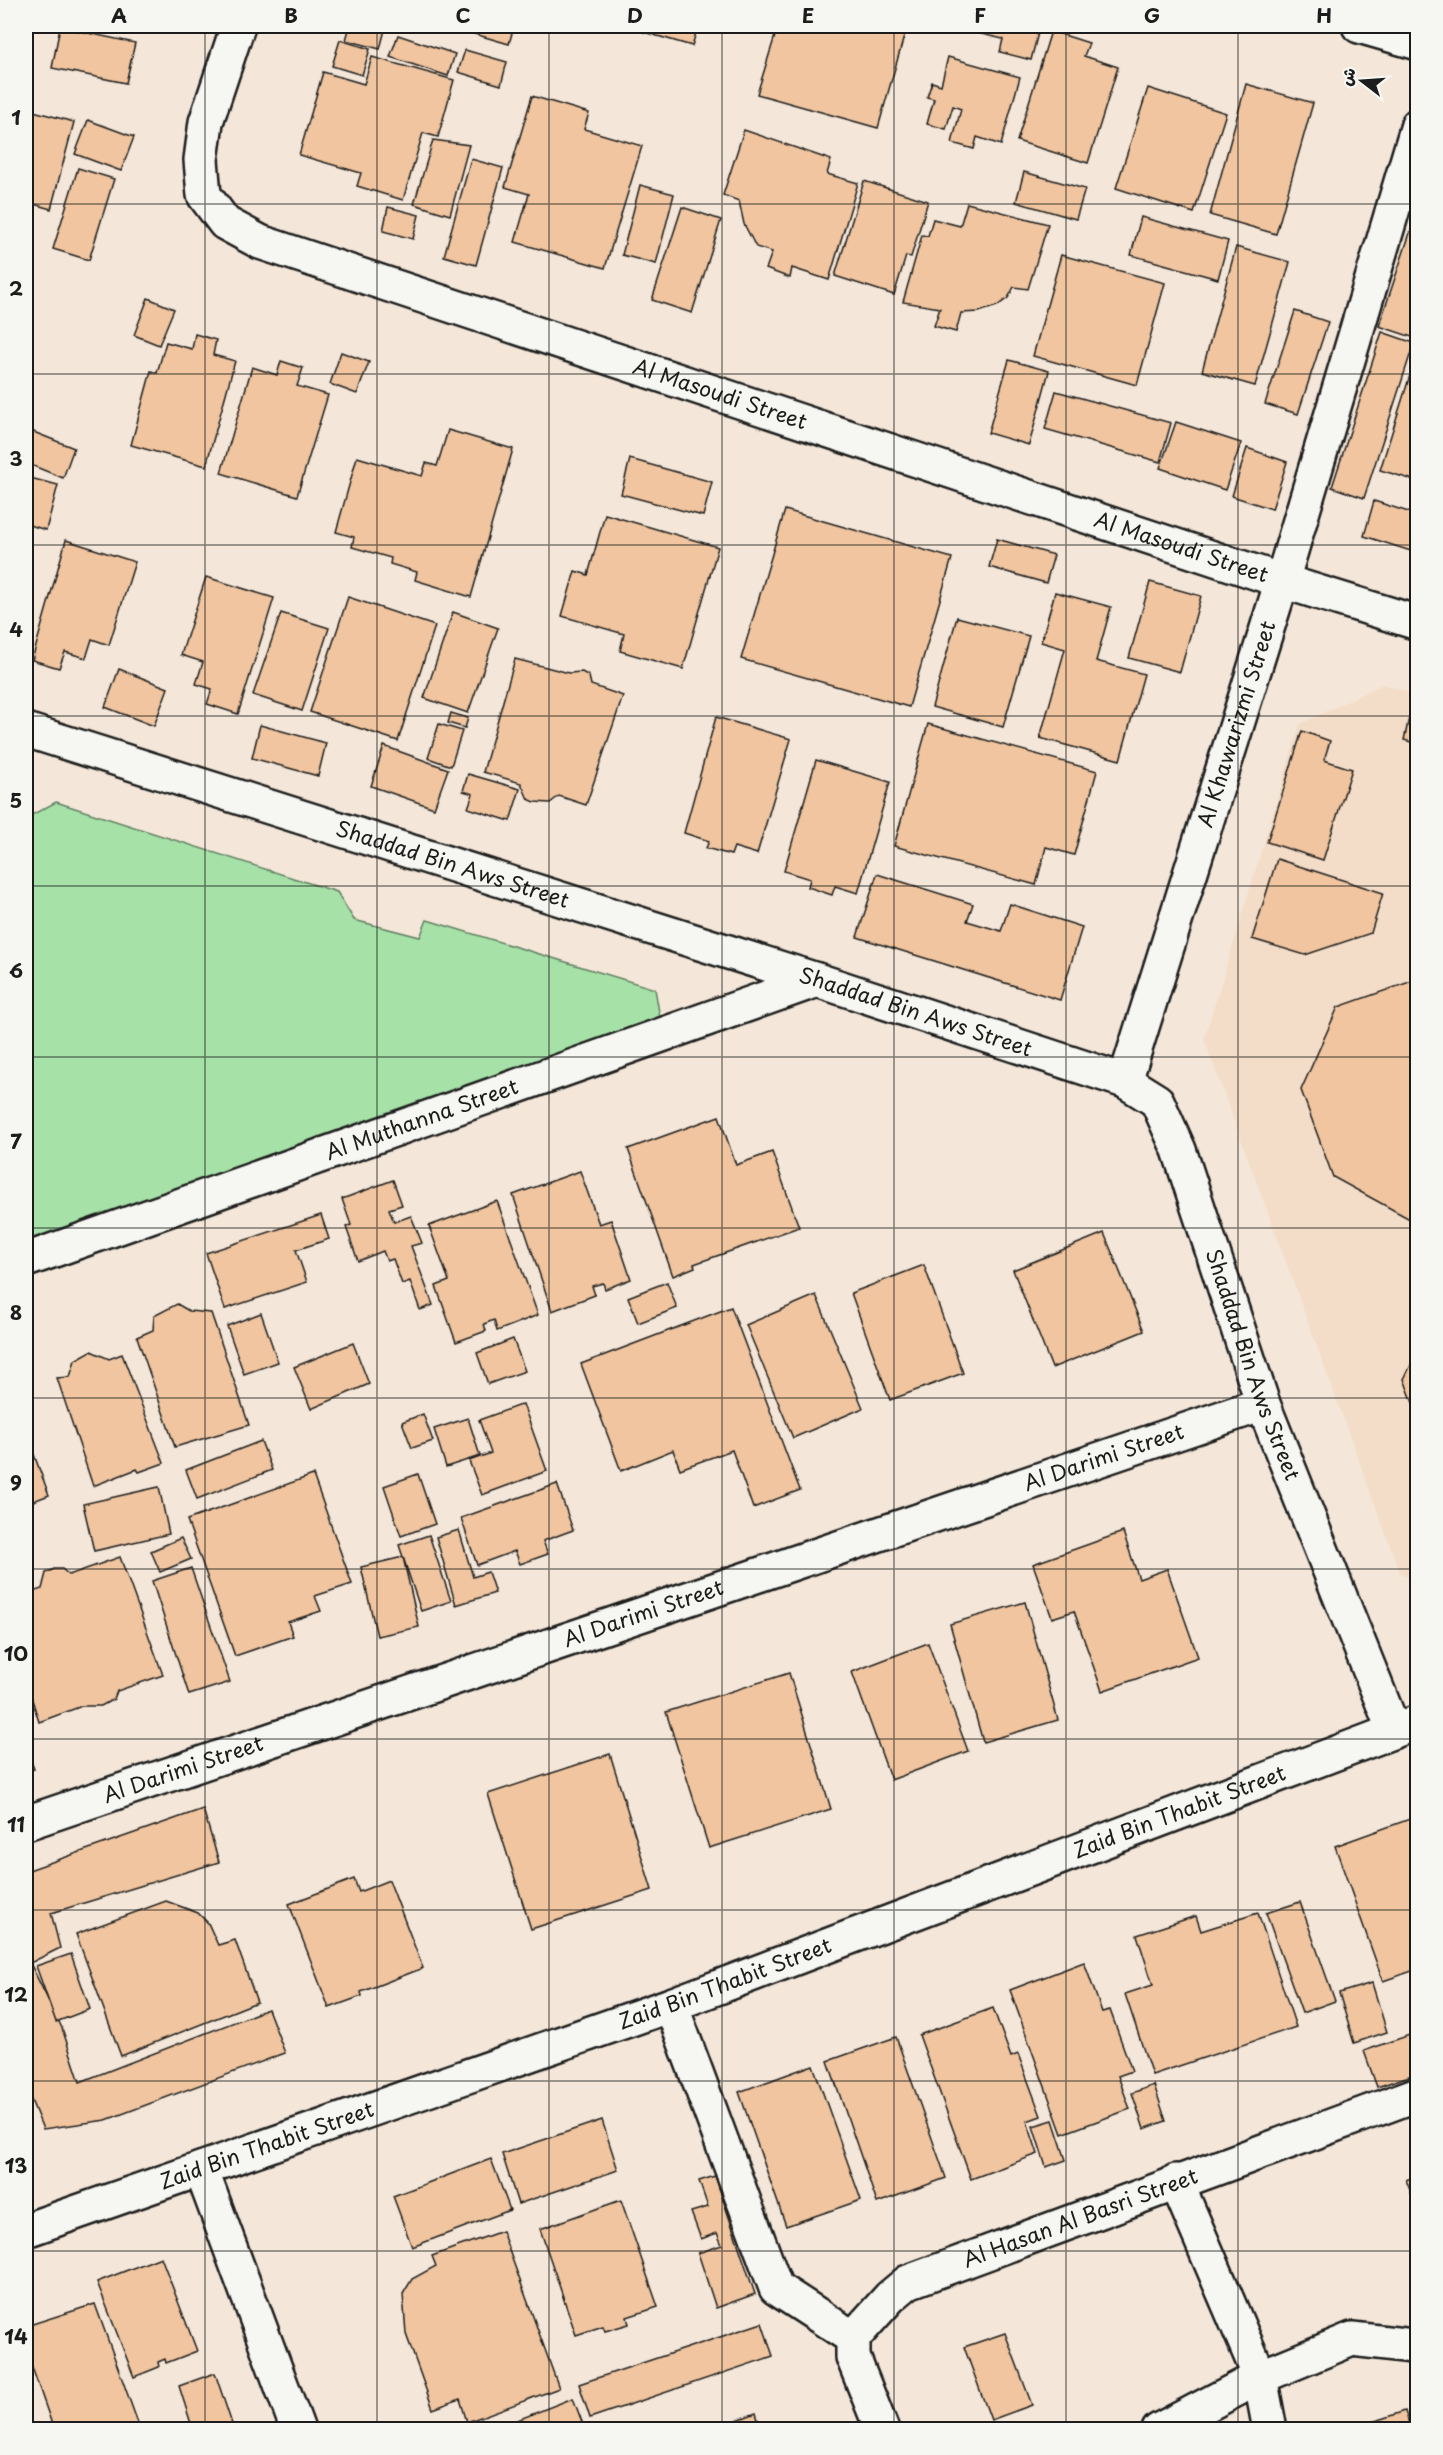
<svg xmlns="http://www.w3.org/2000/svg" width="1443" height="2455" font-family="'Playpen Sans','Playpen Sans Arabic',sans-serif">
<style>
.built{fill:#f3ddc8}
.green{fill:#a6e2a8;stroke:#617f62;stroke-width:1.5}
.building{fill:#f0c59f;stroke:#1c1c1c;stroke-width:1.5}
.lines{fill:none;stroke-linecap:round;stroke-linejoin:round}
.minor-casing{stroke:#1c1c1c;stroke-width:38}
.minor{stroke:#f6f6f2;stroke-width:33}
.grid{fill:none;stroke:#1c1c1c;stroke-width:1.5;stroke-opacity:0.55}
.labels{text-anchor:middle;stroke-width:4.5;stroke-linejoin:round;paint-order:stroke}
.street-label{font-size:21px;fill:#1c1c1c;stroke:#f6f6f2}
.neatline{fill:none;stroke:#1c1c1c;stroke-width:2}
.grid-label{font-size:20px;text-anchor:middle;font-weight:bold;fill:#1c1c1c}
</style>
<rect width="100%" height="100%" fill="#f4e7d9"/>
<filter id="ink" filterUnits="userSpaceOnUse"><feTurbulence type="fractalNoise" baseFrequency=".0167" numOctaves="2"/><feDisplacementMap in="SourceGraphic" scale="12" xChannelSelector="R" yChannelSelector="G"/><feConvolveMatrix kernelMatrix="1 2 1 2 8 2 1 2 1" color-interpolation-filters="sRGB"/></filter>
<g filter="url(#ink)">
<path class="built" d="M 1383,684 L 1417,695 L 1417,1582 L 1400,1573 L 1204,1039 L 1300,724 Z"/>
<path class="green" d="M 56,802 L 337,892 L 354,920 L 420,937 L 427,920 L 655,989 L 661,1023 L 26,1250 L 26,818 Z"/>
<g class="building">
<path d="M 350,26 L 386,26 L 380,49 L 346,40 Z"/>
<path d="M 466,26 L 514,26 L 509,44 L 464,31 Z"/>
<path d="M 623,26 L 698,26 L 692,46 Z"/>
<path d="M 778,26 L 907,26 L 878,128 L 757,94 Z"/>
<path d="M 965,26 L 1035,26 L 1034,28 L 1039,29 L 1031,60 L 1000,52 L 1003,39 L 964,30 Z"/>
<path d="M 60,27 L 135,43 L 126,83 L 52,68 Z"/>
<path d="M 1051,31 L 1089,43 L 1084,56 L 1118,67 L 1088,163 L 1017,141 Z"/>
<path d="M 398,35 L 455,54 L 448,76 L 390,57 Z"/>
<path d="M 340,40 L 370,49 L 362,75 L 332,66 Z"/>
<path d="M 465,50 L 507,62 L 501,85 L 458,72 Z"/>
<path d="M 372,57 L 454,80 L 438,137 L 423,133 L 403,200 L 357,186 L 361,173 L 299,155 L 323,72 L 364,84 Z"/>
<path d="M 948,57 L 1020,77 L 1001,145 L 977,137 L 974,149 L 952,143 L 961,109 L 953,106 L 946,129 L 927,124 L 934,99 L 927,97 L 932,82 L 941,85 Z"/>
<path d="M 1246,84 L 1313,103 L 1276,234 L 1210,215 Z"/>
<path d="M 1148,88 L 1226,113 L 1194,213 L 1116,188 Z"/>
<path d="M 532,96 L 589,113 L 584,129 L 642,146 L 605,268 L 515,242 L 529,194 L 505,187 Z"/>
<path d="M 26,109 L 74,122 L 51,209 L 26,202 Z"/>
<path d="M 88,120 L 134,137 L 121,171 L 75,154 Z"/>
<path d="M 744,130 L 831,160 L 827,174 L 858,183 L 829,280 L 792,268 L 790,278 L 766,269 L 772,252 L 756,247 L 744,224 L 739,201 L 723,195 Z"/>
<path d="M 433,140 L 469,145 L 450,215 L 414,204 Z"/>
<path d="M 471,159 L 503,168 L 476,265 L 444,256 Z"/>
<path d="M 78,168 L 114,179 L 89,260 L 53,249 Z"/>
<path d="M 1024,172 L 1085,189 L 1076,219 L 1016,202 Z"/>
<path d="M 864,181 L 928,201 L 911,257 L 906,256 L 894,295 L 835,276 Z"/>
<path d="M 640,185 L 674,194 L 656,264 L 622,255 Z"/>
<path d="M 967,203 L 1048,224 L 1028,289 L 1014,287 L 1008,298 L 997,306 L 979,312 L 961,313 L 956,332 L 934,326 L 940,308 L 903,302 L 922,235 L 928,236 L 933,219 L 960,226 Z"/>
<path d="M 388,207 L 419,215 L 413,239 L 383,231 Z"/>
<path d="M 682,207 L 721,220 L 692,313 L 652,300 Z"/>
<path d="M 1418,209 L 1418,339 L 1379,326 Z"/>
<path d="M 1141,217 L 1228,241 L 1218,279 L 1131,255 Z"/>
<path d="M 1236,247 L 1290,262 L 1255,386 L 1202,371 Z"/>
<path d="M 1061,255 L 1165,283 L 1137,385 L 1033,356 Z"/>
<path d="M 148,298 L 174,309 L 159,345 L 134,335 Z"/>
<path d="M 1295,311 L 1328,322 L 1298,414 L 1265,404 Z"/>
<path d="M 1382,332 L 1414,343 L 1364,498 L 1332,487 Z"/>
<path d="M 195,334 L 216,340 L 213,355 L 235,361 L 206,466 L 131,445 L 151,371 L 157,373 L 166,342 L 192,349 Z"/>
<path d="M 1418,350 L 1418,492 L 1414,491 L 1417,481 L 1380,470 Z"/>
<path d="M 341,352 L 369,362 L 357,394 L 330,384 Z"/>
<path d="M 1009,360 L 1049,371 L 1029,445 L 988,433 Z"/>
<path d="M 281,361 L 303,368 L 297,386 L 328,395 L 297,496 L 221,473 L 252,367 L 277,375 Z"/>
<path d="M 1056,391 L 1171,423 L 1160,462 L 1045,429 Z"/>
<path d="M 1176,422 L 1241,443 L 1225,490 L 1160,468 Z"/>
<path d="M 26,429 L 74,448 L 63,478 L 26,463 Z"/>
<path d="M 448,430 L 513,449 L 471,597 L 415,580 L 417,572 L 390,564 L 391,558 L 352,547 L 354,537 L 336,532 L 357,457 L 422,476 L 426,463 L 437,466 Z"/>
<path d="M 1247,448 L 1287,462 L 1272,509 L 1232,496 Z"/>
<path d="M 630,459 L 712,482 L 703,516 L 621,494 Z"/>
<path d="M 26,477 L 58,485 L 46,530 L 26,524 Z"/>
<path d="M 1374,501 L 1418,515 L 1417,553 L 1364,536 Z"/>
<path d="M 785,510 L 952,558 L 909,707 L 741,659 Z"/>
<path d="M 605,514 L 718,547 L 683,669 L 620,651 L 624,634 L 562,616 L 575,571 L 588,575 Z"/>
<path d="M 997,539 L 1054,555 L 1046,583 L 989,567 Z"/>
<path d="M 66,540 L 135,562 L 109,645 L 92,639 L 86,658 L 65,652 L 59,668 L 32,660 Z"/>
<path d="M 206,577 L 274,598 L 238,714 L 207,704 L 212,689 L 196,684 L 203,662 L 181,655 Z"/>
<path d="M 26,579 L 32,581 L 26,601 Z"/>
<path d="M 1150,582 L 1201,596 L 1180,672 L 1129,658 Z"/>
<path d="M 1055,592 L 1111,607 L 1096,661 L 1144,674 L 1120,760 L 1040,738 L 1065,649 L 1041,642 Z"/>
<path d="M 348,597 L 435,626 L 398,741 L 310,712 Z"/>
<path d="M 453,612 L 498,628 L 468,713 L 424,698 Z"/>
<path d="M 281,613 L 329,628 L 302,711 L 253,695 Z"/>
<path d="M 957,617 L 1029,636 L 1003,727 L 932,707 Z"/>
<path d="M 515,659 L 569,673 L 582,672 L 589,676 L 591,685 L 623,696 L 586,805 L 559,796 L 550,803 L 535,802 L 528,799 L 521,783 L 483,772 Z"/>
<path d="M 119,669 L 168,688 L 154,726 L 105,707 Z"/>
<path d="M 1414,696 L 1418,697 L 1418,744 L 1404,740 Z"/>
<path d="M 451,713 L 468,718 L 465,728 L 448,723 Z"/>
<path d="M 716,717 L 791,739 L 757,854 L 734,847 L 731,855 L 706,848 L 709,841 L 684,833 Z"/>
<path d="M 439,724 L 462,731 L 451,766 L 428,758 Z"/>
<path d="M 928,724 L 1097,771 L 1074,855 L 1046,847 L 1036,885 L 894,846 Z"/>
<path d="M 260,725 L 326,743 L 318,776 L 252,758 Z"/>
<path d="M 1302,731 L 1330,741 L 1324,760 L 1352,769 L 1323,860 L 1267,842 Z"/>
<path d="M 384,746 L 448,769 L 434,808 L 371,786 Z"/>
<path d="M 816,760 L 890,782 L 858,893 L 835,886 L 832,895 L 808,887 L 810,879 L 784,871 Z"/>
<path d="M 468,774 L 520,789 L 510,821 L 468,808 L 473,794 L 463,791 Z"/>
<path d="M 1277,859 L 1383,893 L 1371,933 L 1305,955 L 1252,939 Z"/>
<path d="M 877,874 L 973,904 L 967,921 L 1001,931 L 1010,904 L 1082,927 L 1060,1000 L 857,937 Z"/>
<path d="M 1418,979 L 1418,1223 L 1417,1223 L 1333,1177 L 1301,1090 L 1338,1007 Z"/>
<path d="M 719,1116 L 736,1165 L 772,1152 L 799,1227 L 694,1264 L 695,1267 L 673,1276 L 628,1149 Z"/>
<path d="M 580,1171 L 599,1224 L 611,1220 L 631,1279 L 605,1289 L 603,1283 L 592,1286 L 595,1295 L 552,1311 L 513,1195 Z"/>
<path d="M 393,1180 L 402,1205 L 389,1209 L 394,1222 L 411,1216 L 422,1243 L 411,1246 L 433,1305 L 420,1310 L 410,1281 L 402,1284 L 393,1259 L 387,1261 L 383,1251 L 358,1261 L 346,1227 L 351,1225 L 342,1199 Z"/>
<path d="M 497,1201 L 538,1315 L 497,1331 L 494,1320 L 484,1324 L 486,1331 L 456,1342 L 436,1286 L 449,1281 L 429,1226 Z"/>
<path d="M 321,1215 L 329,1239 L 296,1250 L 307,1282 L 225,1309 L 206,1253 Z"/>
<path d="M 1104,1233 L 1144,1331 L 1052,1368 L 1013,1270 Z"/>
<path d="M 924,1265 L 963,1373 L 890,1400 L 851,1293 Z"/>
<path d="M 667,1282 L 677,1308 L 638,1323 L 628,1297 Z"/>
<path d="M 816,1295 L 863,1408 L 793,1438 L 746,1325 Z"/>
<path d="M 177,1304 L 189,1311 L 211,1313 L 249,1425 L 175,1447 L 137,1337 L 153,1330 L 154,1316 Z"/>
<path d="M 731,1307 L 800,1490 L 753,1508 L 732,1450 L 680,1469 L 673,1450 L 621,1471 L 581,1364 Z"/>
<path d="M 261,1313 L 278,1362 L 244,1374 L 227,1326 Z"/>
<path d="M 513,1339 L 525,1371 L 488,1384 L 477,1353 Z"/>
<path d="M 353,1343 L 369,1384 L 311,1409 L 294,1367 Z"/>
<path d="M 91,1351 L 109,1359 L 122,1354 L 164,1463 L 139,1472 L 137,1469 L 93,1486 L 57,1378 L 70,1377 L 75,1360 Z"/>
<path d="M 1418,1351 L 1418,1416 L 1404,1379 Z"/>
<path d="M 28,1373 L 33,1387 L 26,1390 L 26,1374 Z"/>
<path d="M 523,1404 L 547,1471 L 482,1495 L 469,1461 L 491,1453 L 479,1420 Z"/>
<path d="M 423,1414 L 433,1441 L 412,1448 L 402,1422 Z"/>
<path d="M 468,1418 L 480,1456 L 446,1467 L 434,1429 Z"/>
<path d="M 26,1433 L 49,1495 L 26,1504 Z"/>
<path d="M 261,1441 L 272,1470 L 197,1499 L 186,1470 Z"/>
<path d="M 418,1474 L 435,1524 L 401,1536 L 384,1486 Z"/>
<path d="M 313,1475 L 352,1584 L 315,1596 L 321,1611 L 288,1622 L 293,1636 L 235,1656 L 187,1520 Z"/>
<path d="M 557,1484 L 573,1530 L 543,1541 L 548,1554 L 520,1564 L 515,1551 L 477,1565 L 461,1518 Z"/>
<path d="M 159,1487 L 169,1534 L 94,1551 L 83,1504 Z"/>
<path d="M 459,1530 L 473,1577 L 488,1572 L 495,1593 L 456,1605 L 436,1537 Z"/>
<path d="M 1123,1532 L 1139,1579 L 1167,1569 L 1198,1657 L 1102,1691 L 1074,1611 L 1052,1618 L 1033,1564 Z"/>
<path d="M 429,1535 L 451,1601 L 421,1611 L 399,1545 Z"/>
<path d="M 181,1538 L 191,1559 L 160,1572 L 151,1551 Z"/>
<path d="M 120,1557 L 163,1675 L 117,1691 L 114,1699 L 101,1706 L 82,1706 L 39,1722 L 26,1680 L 26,1594 L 42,1589 L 46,1573 L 54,1569 L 62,1569 L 69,1575 Z"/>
<path d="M 403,1557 L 419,1627 L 377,1636 L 361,1567 Z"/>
<path d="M 191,1568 L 230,1682 L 189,1695 L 152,1581 Z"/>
<path d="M 1025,1602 L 1058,1720 L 983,1742 L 950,1624 Z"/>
<path d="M 928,1643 L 968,1751 L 891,1780 L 852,1672 Z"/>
<path d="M 789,1673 L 831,1809 L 709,1848 L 666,1712 Z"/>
<path d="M 26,1748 L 34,1769 L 26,1772 Z"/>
<path d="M 610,1754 L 652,1890 L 531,1929 L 488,1794 Z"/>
<path d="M 203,1809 L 219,1862 L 51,1913 L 60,1948 L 30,1963 L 62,2028 L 80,2082 L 268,2009 L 285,2053 L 106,2120 L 43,2129 L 26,2088 L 26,1871 Z"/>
<path d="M 1418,1816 L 1418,1969 L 1383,1981 L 1335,1846 Z"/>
<path d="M 354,1879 L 359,1892 L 389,1880 L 423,1968 L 361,1992 L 362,1996 L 329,2008 L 289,1904 Z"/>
<path d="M 166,1901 L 198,1913 L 208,1923 L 218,1945 L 235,1940 L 257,2002 L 121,2056 L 76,1934 Z"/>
<path d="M 1300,1902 L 1335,2001 L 1302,2013 L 1266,1913 Z"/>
<path d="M 1258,1913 L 1296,2027 L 1152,2075 L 1125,1994 L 1153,1985 L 1137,1935 L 1196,1916 L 1201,1931 Z"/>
<path d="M 71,1954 L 90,2009 L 56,2022 L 36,1966 Z"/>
<path d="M 1084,1962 L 1102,2012 L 1110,2010 L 1132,2071 L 1118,2076 L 1130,2109 L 1062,2134 L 1010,1990 Z"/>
<path d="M 1372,1983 L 1387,2032 L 1354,2043 L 1339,1993 Z"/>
<path d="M 993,2008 L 1011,2057 L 1018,2054 L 1041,2116 L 1027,2121 L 1038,2154 L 971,2179 L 919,2035 Z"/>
<path d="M 1418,2032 L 1418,2073 L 1377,2087 L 1364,2051 Z"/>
<path d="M 896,2037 L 946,2178 L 877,2203 L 828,2061 Z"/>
<path d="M 813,2065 L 861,2200 L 786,2226 L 739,2092 Z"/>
<path d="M 1154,2085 L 1166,2121 L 1144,2129 L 1132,2093 Z"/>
<path d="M 602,2120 L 618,2170 L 518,2204 L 502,2154 Z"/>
<path d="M 1053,2120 L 1066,2160 L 1046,2167 L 1033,2126 Z"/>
<path d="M 491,2159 L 510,2210 L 412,2247 L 393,2196 Z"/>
<path d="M 1418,2175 L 1418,2211 L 1406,2180 Z"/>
<path d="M 715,2176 L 755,2294 L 716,2308 L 698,2253 L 722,2245 L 717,2233 L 701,2239 L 691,2212 L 708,2207 L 699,2181 Z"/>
<path d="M 621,2200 L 658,2307 L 627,2317 L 629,2324 L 605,2331 L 603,2326 L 576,2335 L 540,2229 Z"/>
<path d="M 502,2231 L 559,2388 L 467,2422 L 460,2399 L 433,2409 L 406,2334 L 403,2294 L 412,2279 L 436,2266 L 432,2256 Z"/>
<path d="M 161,2257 L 197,2351 L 166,2363 L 165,2359 L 158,2362 L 159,2367 L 134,2377 L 97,2282 Z"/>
<path d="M 95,2304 L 138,2423 L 136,2430 L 54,2430 L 26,2350 L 26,2326 Z"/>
<path d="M 762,2323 L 773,2356 L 590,2418 L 579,2384 Z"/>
<path d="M 1005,2333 L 1032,2405 L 991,2420 L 964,2347 Z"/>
<path d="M 215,2373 L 234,2430 L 193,2430 L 179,2386 Z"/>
<path d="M 573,2398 L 585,2430 L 492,2430 Z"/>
<path d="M 1405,2411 L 1411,2430 L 1348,2430 Z"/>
<path d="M 756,2413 L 761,2430 L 710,2430 Z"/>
</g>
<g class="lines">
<g class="minor-casing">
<g id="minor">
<path id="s1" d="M 238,26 L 206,122 L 201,160 L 204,195 L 225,223 L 260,242 L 1282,581 L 1418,623"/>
<path d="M 1359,26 L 1418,43"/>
<path id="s2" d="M 26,730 L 817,980 L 1125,1081 L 1157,1101 L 1179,1150 L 1263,1404 L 1394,1731"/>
<path id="s3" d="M 1125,1081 L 1282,581 L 1418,125"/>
<path id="s4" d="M 26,1260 L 817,980"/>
<path id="s5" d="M 26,1823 L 1263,1404"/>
<path d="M 671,2005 L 776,2288 L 853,2338"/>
<path d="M 201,2169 L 298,2430"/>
<path id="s6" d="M 26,2230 L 671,2005 L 1418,1722"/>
<path id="s7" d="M 882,2430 L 853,2357 L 853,2338 L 890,2297 L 908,2282 L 1418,2094"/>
<path d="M 1159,2430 L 1260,2377 L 1176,2181"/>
<path d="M 1270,2430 L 1260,2377 L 1352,2339 L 1413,2346 L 1418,2350"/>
</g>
</g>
<use href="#minor" class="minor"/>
</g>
</g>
<path class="grid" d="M 205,26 L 205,2430M 377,26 L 377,2430M 549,26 L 549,2430M 722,26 L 722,2430M 894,26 L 894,2430M 1066,26 L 1066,2430M 1238,26 L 1238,2430M 26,204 L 1418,204M 26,374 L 1418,374M 26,545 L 1418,545M 26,716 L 1418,716M 26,886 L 1418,886M 26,1057 L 1418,1057M 26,1228 L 1418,1228M 26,1398 L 1418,1398M 26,1569 L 1418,1569M 26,1739 L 1418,1739M 26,1910 L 1418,1910M 26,2081 L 1418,2081M 26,2251 L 1418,2251"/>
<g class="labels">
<g class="street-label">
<text dy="7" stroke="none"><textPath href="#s1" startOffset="734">Al Masoudi Street</textPath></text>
<text dy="7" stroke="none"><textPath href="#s1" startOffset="1220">Al Masoudi Street</textPath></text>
<text dy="7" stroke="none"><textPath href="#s3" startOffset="374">Al Khawarizmi Street</textPath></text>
<text dy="7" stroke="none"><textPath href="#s2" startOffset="447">Shaddad Bin Aws Street</textPath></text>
<text dy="7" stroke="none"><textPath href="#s2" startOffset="933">Shaddad Bin Aws Street</textPath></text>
<text dy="7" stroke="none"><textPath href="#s4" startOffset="420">Al Muthanna Street</textPath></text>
<text dy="7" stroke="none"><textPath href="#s2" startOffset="1472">Shaddad Bin Aws Street</textPath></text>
<text dy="7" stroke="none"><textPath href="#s5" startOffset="1138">Al Darimi Street</textPath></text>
<text dy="7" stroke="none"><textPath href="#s5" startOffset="652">Al Darimi Street</textPath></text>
<text dy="7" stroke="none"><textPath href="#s5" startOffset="166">Al Darimi Street</textPath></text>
<text dy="7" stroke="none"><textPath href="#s6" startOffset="1227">Zaid Bin Thabit Street</textPath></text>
<text dy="7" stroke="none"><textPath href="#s6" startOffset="741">Zaid Bin Thabit Street</textPath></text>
<text dy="7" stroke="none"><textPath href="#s6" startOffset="255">Zaid Bin Thabit Street</textPath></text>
<text dy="7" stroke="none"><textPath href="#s7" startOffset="360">Al Hasan Al Basri Street</textPath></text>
</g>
</g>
<rect width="1443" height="2455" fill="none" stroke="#f6f6f2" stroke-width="66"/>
<g transform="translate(1362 81) rotate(287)" stroke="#f6f6f2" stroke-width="4.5" paint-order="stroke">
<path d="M0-4.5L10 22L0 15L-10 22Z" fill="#1c1c1c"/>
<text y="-9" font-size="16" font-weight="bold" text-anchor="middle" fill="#1c1c1c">ش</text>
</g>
<rect x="33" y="33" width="1377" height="2389" class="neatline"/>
<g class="grid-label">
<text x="119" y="23">A</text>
<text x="291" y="23">B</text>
<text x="463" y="23">C</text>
<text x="635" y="23">D</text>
<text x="808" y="23">E</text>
<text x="980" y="23">F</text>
<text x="1152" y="23">G</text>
<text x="1324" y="23">H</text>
<text x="16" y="125">1</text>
<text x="16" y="296">2</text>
<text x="16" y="466">3</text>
<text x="16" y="637">4</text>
<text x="16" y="808">5</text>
<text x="16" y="978">6</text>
<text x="16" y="1149">7</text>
<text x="16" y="1320">8</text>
<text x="16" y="1490">9</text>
<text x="16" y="1661">10</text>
<text x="16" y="1832">11</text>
<text x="16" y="2002">12</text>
<text x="16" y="2173">13</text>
<text x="16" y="2344">14</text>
</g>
</svg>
